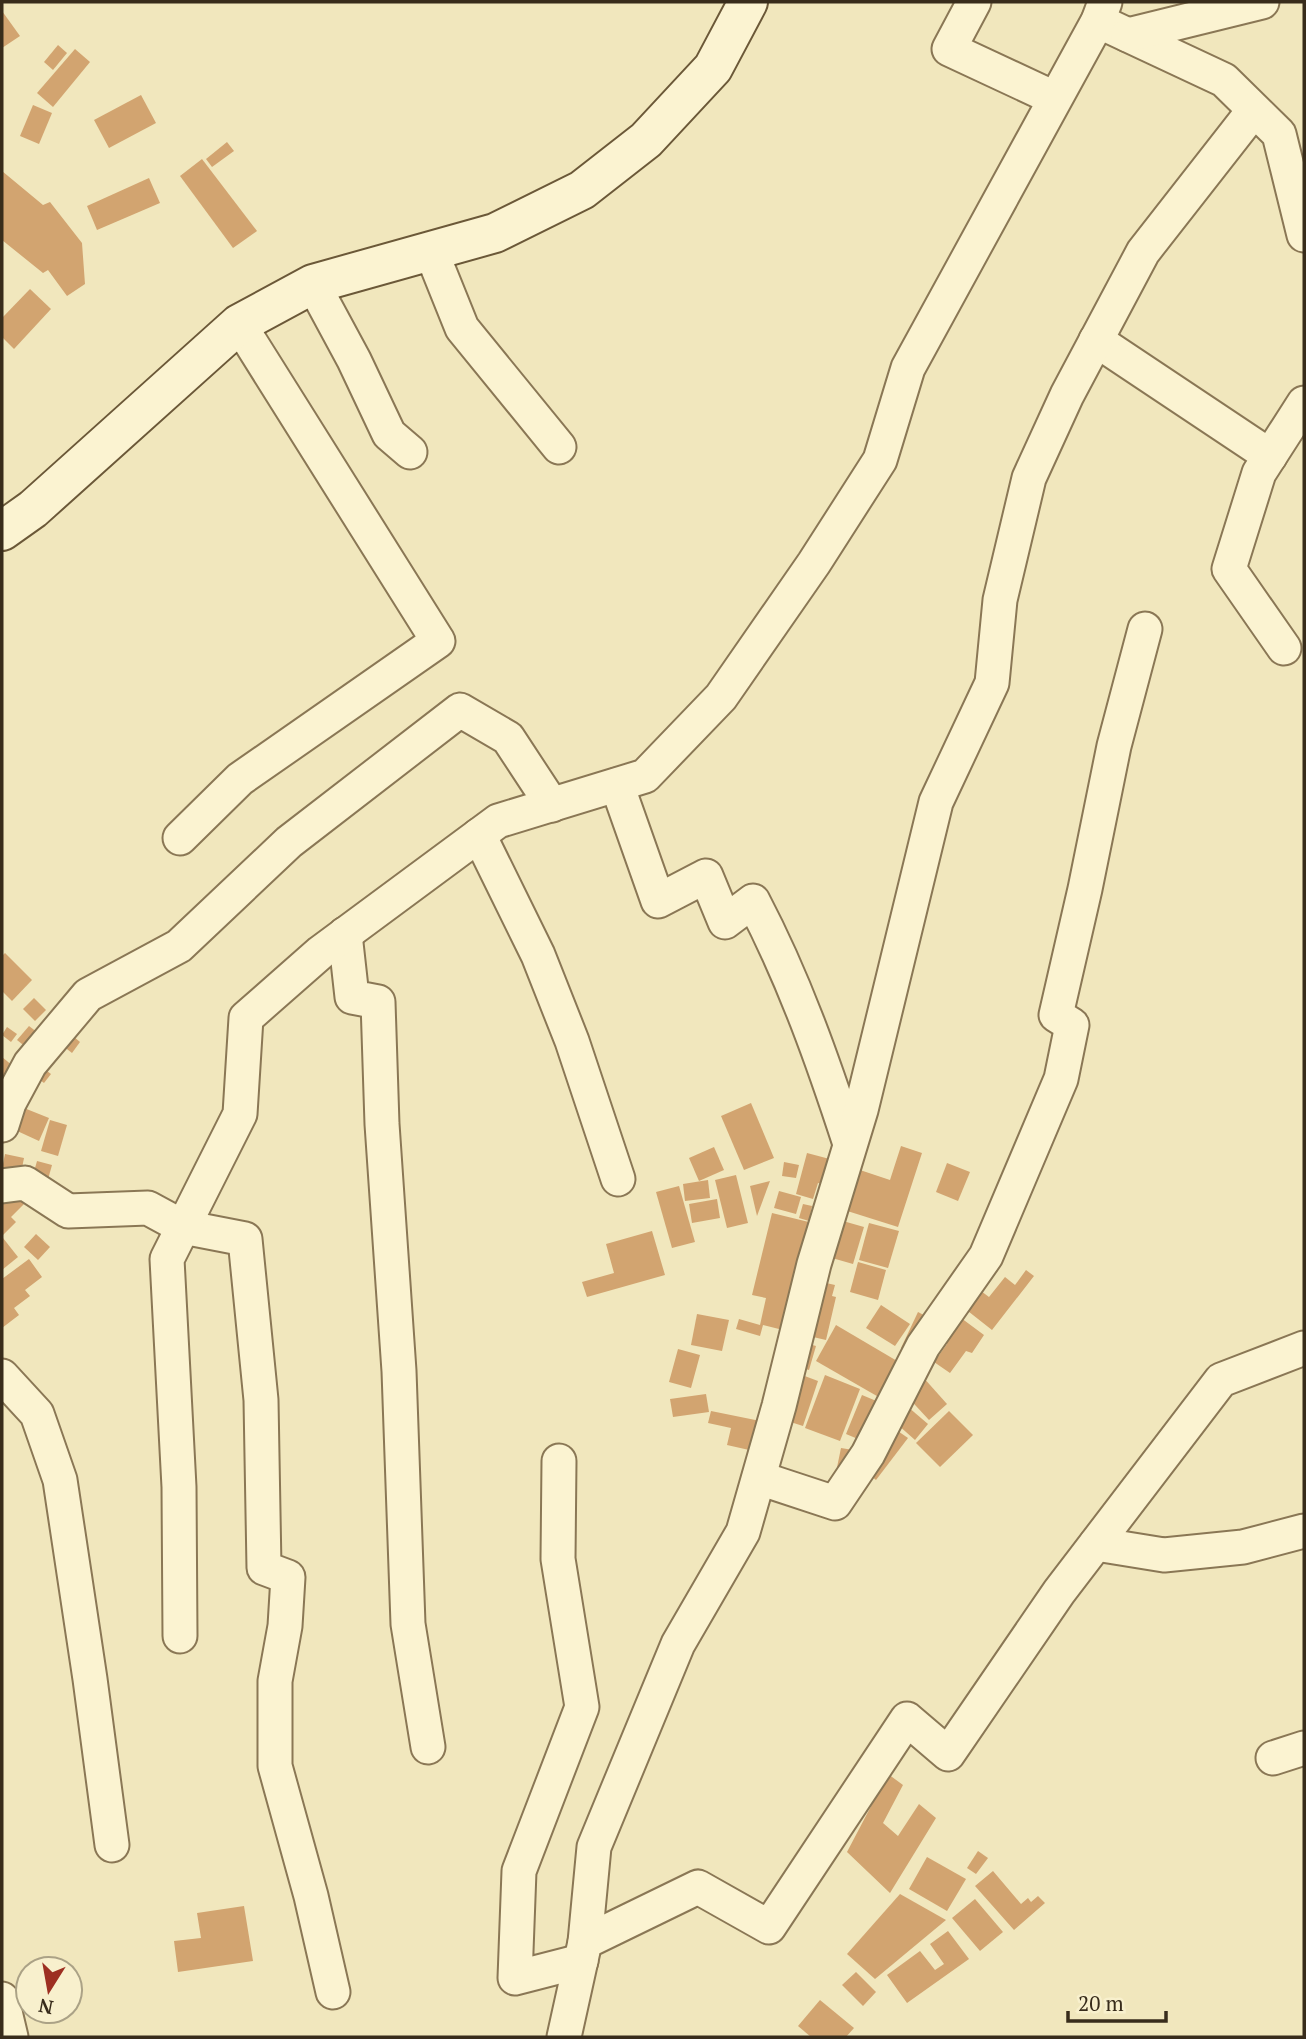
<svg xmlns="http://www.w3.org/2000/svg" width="1306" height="2039" font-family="'PT Serif',serif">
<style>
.building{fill:#d2a470}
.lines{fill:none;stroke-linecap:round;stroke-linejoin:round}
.street-casing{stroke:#8a7755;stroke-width:37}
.secondary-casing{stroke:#6b5838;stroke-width:42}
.street{stroke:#fbf3d1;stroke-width:33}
.secondary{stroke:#fbf3d1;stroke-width:38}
</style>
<rect width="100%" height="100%" fill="#f1e7bd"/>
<g class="building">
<path d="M 2,11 L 20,36 L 2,48 Z"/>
<path d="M 58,45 L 67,53 L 53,70 L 44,62 Z"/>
<path d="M 75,49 L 90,62 L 53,107 L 37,93 Z"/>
<path d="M 141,95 L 156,123 L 109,148 L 94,120 Z"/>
<path d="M 33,105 L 52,113 L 39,144 L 20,136 Z"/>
<path d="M 227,142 L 234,151 L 212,167 L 206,159 Z"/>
<path d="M 202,159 L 257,231 L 233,248 L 180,176 Z"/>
<path d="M 2,171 L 43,205 L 50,202 L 82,243 L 85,284 L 67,296 L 48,270 L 43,273 L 2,240 Z"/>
<path d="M 149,178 L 160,203 L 97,230 L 87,206 Z"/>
<path d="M 30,289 L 51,309 L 14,349 L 2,337 L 2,318 Z"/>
<path d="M 5,953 L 32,980 L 12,1001 L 2,991 L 2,956 Z"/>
<path d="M 34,998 L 46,1010 L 35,1021 L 23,1009 Z"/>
<path d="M 29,1026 L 46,1039 L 27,1048 L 17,1040 Z"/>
<path d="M 7,1027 L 17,1034 L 11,1042 L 2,1035 Z"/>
<path d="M 67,1031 L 80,1042 L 72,1053 L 58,1042 Z"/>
<path d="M 2,1057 L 18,1070 L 2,1091 Z"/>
<path d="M 39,1065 L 51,1074 L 44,1083 L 32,1074 Z"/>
<path d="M 751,1103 L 774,1158 L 744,1170 L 721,1116 Z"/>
<path d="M 24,1108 L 49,1118 L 39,1141 L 15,1130 Z"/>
<path d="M 50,1120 L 67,1125 L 58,1156 L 41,1151 Z"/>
<path d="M 901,1146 L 922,1153 L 898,1227 L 841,1209 L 854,1168 L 890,1180 Z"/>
<path d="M 714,1147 L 724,1170 L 699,1181 L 689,1158 Z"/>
<path d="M 807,1153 L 841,1162 L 834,1187 L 818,1183 L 813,1199 L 796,1194 Z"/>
<path d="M 5,1154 L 24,1158 L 21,1173 L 2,1169 Z"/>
<path d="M 37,1161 L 52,1165 L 47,1183 L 32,1179 Z"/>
<path d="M 784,1162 L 799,1165 L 796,1178 L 782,1176 Z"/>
<path d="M 947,1163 L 970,1172 L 958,1201 L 936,1192 Z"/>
<path d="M 736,1175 L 748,1223 L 727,1228 L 715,1180 Z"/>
<path d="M 708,1180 L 710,1198 L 685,1201 L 683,1184 Z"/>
<path d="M 770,1181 L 757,1216 L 750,1186 Z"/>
<path d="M 679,1186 L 695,1242 L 672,1248 L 656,1192 Z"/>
<path d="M 779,1191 L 801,1197 L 796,1214 L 774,1208 Z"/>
<path d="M 15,1195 L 24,1204 L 11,1217 L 16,1222 L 2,1236 L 2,1197 Z"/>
<path d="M 717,1199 L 720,1218 L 692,1223 L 689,1204 Z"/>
<path d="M 803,1204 L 812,1206 L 809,1221 L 799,1218 Z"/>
<path d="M 772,1213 L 821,1225 L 795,1333 L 763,1325 L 760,1336 L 736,1329 L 739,1319 L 760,1325 L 766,1298 L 752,1295 Z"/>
<path d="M 836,1219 L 864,1227 L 853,1264 L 825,1256 Z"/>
<path d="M 869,1223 L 899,1231 L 888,1268 L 859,1260 Z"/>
<path d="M 652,1231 L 665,1275 L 587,1297 L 582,1282 L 614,1273 L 606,1244 Z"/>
<path d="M 36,1234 L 50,1247 L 38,1260 L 24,1247 Z"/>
<path d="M 3,1238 L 18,1257 L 2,1270 L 2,1240 Z"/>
<path d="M 29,1259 L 42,1277 L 25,1290 L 30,1296 L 14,1308 L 19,1315 L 2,1328 L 2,1279 Z"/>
<path d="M 858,1262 L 886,1270 L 878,1300 L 850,1292 Z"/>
<path d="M 1026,1270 L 1034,1276 L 992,1330 L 959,1304 L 973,1285 L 989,1297 L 1005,1277 L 1015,1285 Z"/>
<path d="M 813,1280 L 835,1285 L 832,1296 L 836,1297 L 826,1340 L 800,1334 Z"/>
<path d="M 881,1305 L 910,1324 L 895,1346 L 866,1328 Z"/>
<path d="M 918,1312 L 933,1320 L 916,1355 L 901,1348 Z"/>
<path d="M 697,1314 L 729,1320 L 722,1351 L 691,1345 Z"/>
<path d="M 957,1315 L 984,1335 L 972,1353 L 966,1351 L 950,1373 L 934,1362 L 947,1344 L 941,1337 Z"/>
<path d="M 836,1325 L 909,1368 L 889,1403 L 816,1361 Z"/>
<path d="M 802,1342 L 816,1346 L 809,1370 L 795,1366 Z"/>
<path d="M 678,1349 L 700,1355 L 691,1388 L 669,1382 Z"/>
<path d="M 794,1372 L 818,1381 L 803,1426 L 778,1418 Z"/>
<path d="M 825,1375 L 860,1389 L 840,1441 L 805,1428 Z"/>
<path d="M 922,1376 L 947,1404 L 929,1420 L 904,1393 Z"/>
<path d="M 706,1394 L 709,1412 L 673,1417 L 670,1399 Z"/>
<path d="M 862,1395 L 886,1405 L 858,1439 L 846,1434 Z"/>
<path d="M 901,1401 L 928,1424 L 915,1440 L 888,1416 Z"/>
<path d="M 711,1411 L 765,1422 L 758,1452 L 727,1445 L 731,1428 L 708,1423 Z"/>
<path d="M 949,1411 L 973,1435 L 940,1467 L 916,1443 Z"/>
<path d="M 892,1427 L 908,1438 L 876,1480 L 861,1468 Z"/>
<path d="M 841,1448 L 853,1450 L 834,1482 Z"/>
<path d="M 888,1774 L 903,1785 L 883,1823 L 898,1836 L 919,1804 L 936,1818 L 890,1893 L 847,1852 Z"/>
<path d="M 978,1851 L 988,1858 L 976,1874 L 967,1868 Z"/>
<path d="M 927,1857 L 966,1879 L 947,1911 L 909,1889 Z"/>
<path d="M 993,1871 L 1021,1904 L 1028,1898 L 1031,1902 L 1038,1896 L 1045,1903 L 1014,1930 L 975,1886 Z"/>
<path d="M 900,1894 L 946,1920 L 875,1979 L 847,1954 Z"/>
<path d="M 975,1899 L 1003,1932 L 980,1951 L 952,1918 Z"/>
<path d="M 244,1906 L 253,1961 L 178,1972 L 174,1941 L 201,1938 L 197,1913 Z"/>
<path d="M 948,1931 L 969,1959 L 907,2003 L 887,1975 L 920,1951 L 935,1970 L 944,1964 L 930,1944 Z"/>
<path d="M 856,1972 L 876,1992 L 863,2006 L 842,1985 Z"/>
<path d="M 820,2000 L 854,2028 L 846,2037 L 811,2037 L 798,2026 Z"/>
</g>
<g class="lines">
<g class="street-casing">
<g id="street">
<path d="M 974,2 L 949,49 L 1054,98"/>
<path d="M 1098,21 L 1224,80 L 1279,134 L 1304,235"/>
<path d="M 1128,35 L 1262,2"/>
<path d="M 431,251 L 462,328 L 559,447"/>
<path d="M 313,284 L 354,360 L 389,434 L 410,452"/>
<path d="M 1096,340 L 1270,456"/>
<path d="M 1284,648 L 1229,569 L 1259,473 L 1304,403"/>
<path d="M 617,785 L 658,901 L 706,876 L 725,922 L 753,901 C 794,979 823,1061 850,1144"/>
<path d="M 479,835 L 538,955 L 572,1041 L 618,1179"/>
<path d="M 180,838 L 240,779 L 438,641 L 239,324"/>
<path d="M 345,934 L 352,997 L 378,1002 L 382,1124 L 399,1371 L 408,1624 L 428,1747"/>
<path d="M 2,1125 L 9,1103 L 30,1064 L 88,995 L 179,946 L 289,842 L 460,710 L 508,738 L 552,805"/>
<path d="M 2,1186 L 25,1183 L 68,1211 L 148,1208 L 183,1227 L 245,1239 L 261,1400 L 264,1568 L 288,1577 L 285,1626 L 275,1681 L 275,1766 L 311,1896 L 333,1992"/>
<path d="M 2,1376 L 37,1414 L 60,1480 L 90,1679 L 112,1845"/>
<path d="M 559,1461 L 558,1559 L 582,1707 L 519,1871 L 515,1978 L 581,1961"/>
<path d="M 759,1478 L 835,1503 L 868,1454 L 923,1346 L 986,1256 L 1061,1079 L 1072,1025 L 1056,1015 L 1085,889 L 1114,746 L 1145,629"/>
<path d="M 1096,1544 L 1164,1555 L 1243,1547 L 1304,1531"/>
<path d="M 180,1636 L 179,1487 L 167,1259 L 240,1114 L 246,1018 L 321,952 L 498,821 L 645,776 L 721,697 L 814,563 L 880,460 L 908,368 L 1098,21 L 1105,2"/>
<path d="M 1273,1758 L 1304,1748"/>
<path d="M 585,1942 L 594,1847 L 678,1644 L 743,1532 L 779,1406 L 814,1264 L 861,1110 L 936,802 L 992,683 L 1000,600 L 1029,478 L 1067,395 L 1143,252 L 1254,110"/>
<path d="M 2,1999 L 11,2037"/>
<path d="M 564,2037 L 585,1942 L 698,1887 L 769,1927 L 907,1719 L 948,1754 L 1059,1592 L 1221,1380 L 1304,1348"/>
</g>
</g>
<g class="secondary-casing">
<path id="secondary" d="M 2,531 L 33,509 L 239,324 L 313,284 L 495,233 L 582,190 L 646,140 L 713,68 L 748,2"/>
</g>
<use href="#street" class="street"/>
<use href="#secondary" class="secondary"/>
</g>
<rect width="1306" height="2039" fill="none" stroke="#382c1b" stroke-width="7"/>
<g transform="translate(49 1990) rotate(191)"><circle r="33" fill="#f8f0cd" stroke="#aba286" stroke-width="2"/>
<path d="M0-5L12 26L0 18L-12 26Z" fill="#9d2f21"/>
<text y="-10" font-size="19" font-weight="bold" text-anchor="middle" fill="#382c1b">N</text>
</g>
<path d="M1068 2011v10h98v-10" fill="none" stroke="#382c1b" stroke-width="3.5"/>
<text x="1078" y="2011" font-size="21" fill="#382c1b" stroke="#f8f0cd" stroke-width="5" paint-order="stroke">20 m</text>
</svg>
